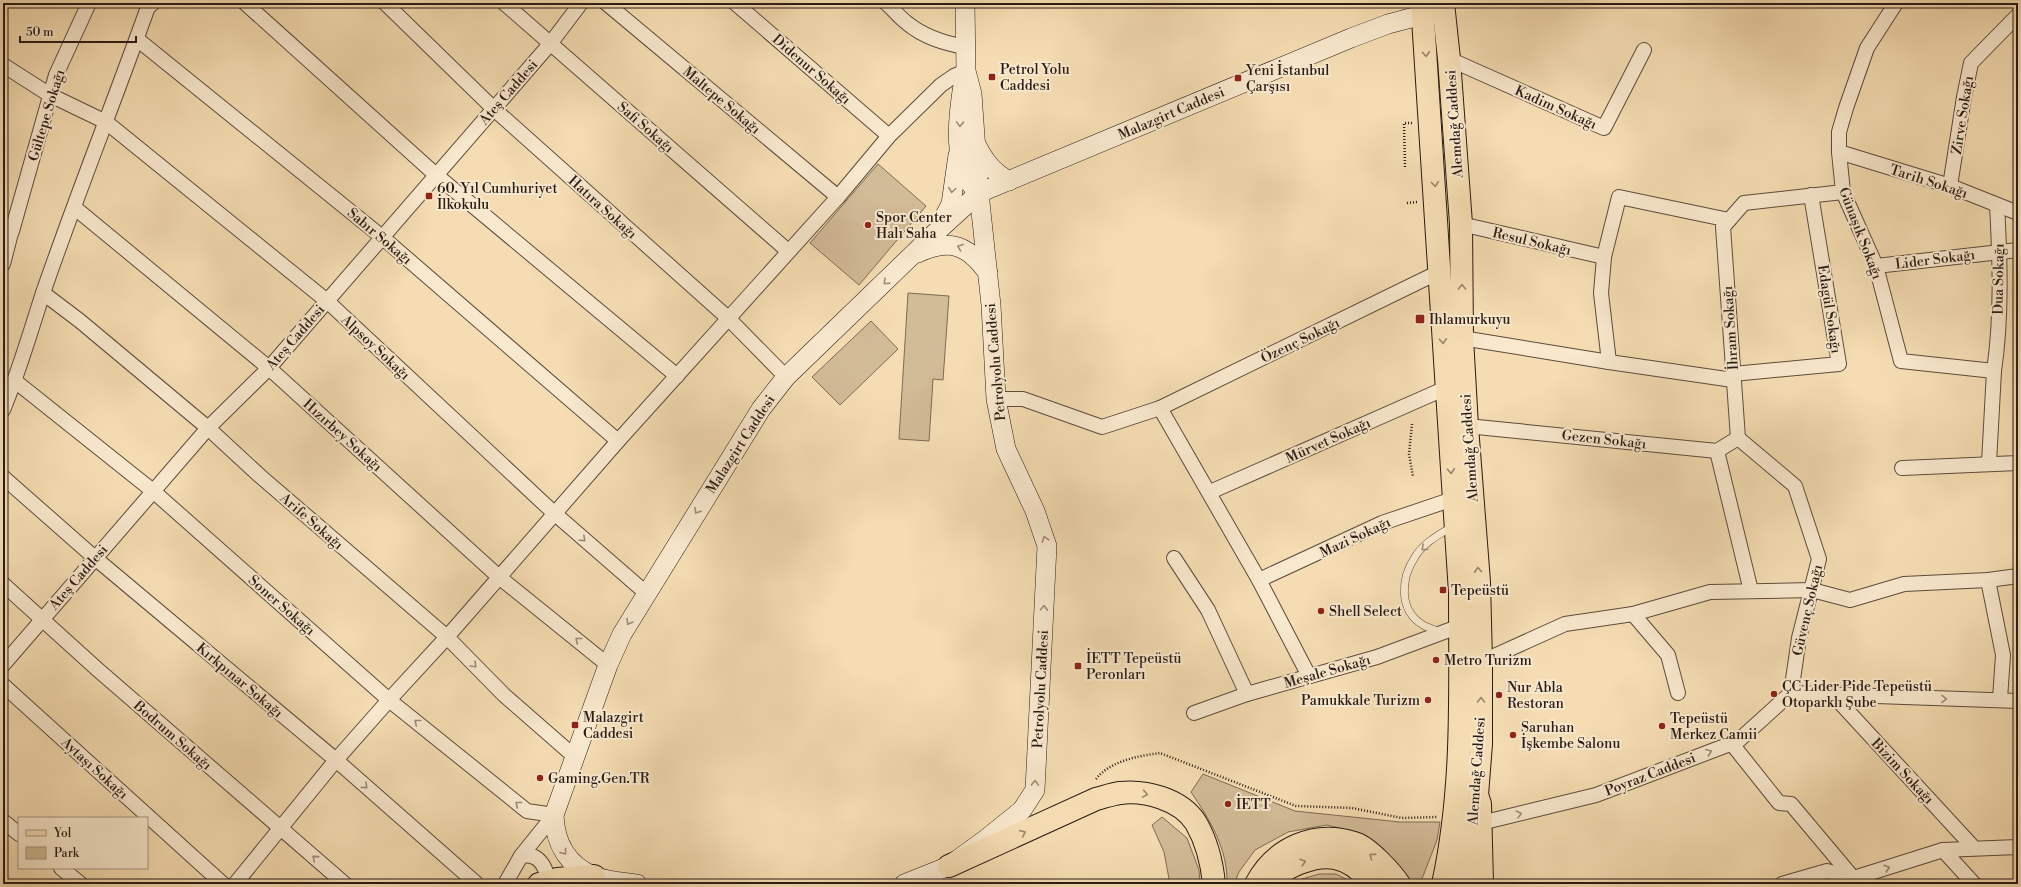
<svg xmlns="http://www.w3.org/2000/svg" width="2021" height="887" font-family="'Libre Bodoni',serif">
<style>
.green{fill:#d2bb97;stroke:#7e6b56}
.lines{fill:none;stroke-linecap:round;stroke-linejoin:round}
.lane-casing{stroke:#5c4b3c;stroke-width:8}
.street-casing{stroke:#5c4b3c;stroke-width:16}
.secondary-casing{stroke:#291b15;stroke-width:20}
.primary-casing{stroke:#291b15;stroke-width:24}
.highway-casing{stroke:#291b15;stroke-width:24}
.path{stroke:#291b15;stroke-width:2.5;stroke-dasharray:1 2;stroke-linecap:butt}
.lane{stroke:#f8e8cd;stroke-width:7}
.street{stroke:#f8e8cd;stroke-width:14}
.secondary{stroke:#f8e8cd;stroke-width:19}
.primary{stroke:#f5dcb2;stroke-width:22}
.highway{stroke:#f5dcb2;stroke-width:22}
.oneway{stroke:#99856b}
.oneway2{stroke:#9b8c7a}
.poi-dot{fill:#8f2418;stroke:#f8e8cd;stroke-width:1.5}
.labels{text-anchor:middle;stroke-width:4;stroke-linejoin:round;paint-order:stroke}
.street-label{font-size:14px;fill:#291b15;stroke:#f8e8cd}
.poi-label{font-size:14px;fill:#291b15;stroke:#f8e8cd;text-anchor:start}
</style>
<rect width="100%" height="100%" fill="#f5dcb2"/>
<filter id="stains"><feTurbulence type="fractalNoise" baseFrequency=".005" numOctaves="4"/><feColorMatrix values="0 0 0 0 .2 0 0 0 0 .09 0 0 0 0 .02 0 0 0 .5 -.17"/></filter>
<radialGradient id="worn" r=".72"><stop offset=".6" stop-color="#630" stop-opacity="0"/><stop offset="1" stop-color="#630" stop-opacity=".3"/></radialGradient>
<g class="green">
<path d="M 878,164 L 926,206 L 859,285 L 810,243 Z"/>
<path d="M 908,293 L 949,296 L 943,380 L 933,379 L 929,441 L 899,439 Z"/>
<path d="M 871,321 L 898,349 L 840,405 L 812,377 Z"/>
<path d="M 1203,774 L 1295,811 L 1400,822 L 1440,822 L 1437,840 L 1420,884 L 1407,884 L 1359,833 L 1327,825 L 1288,832 L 1255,850 L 1239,872 L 1234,884 L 1227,884 C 1228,849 1210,820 1191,792 Z"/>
<path d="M 1162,817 L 1187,838 L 1199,870 L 1200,884 L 1170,884 L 1164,852 L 1152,825 Z"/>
<path d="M 1319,874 L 1336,874 L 1356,884 L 1296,884 L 1302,879 Z"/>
</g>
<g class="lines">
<g class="lane-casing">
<path id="lane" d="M 1440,632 C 1434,629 1428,628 1423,625 C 1398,610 1401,578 1415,557 C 1423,543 1440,534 1453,526"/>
</g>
<g class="street-casing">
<g id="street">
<path d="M 245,3 L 436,175 L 677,376"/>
<path d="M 385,3 L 494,109 L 728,318 L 786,377"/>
<path d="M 504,3 L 788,251"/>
<path d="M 606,3 L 838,197"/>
<path d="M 735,3 L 889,136"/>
<path d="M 886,3 C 893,9 899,17 907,23 C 924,37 943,43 965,47"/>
<path d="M 1896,3 L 1867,48 L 1846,108 L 1839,132 L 1839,152 L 1843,192 L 1876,266 L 1901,361 L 1994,371 C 2002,317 2000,260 1997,205"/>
<path d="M 137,39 L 382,237 L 618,441"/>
<path d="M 1449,59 L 1604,128 L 1644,50"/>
<path d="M 3,65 L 50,95 L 106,122 L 327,301 L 554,513 L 646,593"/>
<path d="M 1839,152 L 1950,186 L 2018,213"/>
<path d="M 1950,186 L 1964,97 L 1971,63 L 2018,15"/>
<path d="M 75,208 L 269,368 L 499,577 L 608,665"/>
<path d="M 1461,224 L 1604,257"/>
<path d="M 3,242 L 12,231 L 56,75 L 89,3"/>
<path d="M 3,264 L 11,233"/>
<path d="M 1876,266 L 2018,250"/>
<path d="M 43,293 L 80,321 L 208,428 L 260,476 L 447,637 L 504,695 L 575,757"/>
<path d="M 1462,338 L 1609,362 L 1733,380"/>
<path d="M 1609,362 L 1601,293 L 1604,257 L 1619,197 L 1729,220"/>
<path d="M 1733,374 L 1839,364 L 1811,195"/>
<path d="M 15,381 L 153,491 L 389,700 L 527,811 L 554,815"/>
<path d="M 996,399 L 1023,399 L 1102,427 L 1160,408"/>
<path d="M 3,410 C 19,372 30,333 43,293 C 76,197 114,102 148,7 L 153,3"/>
<path d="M 1467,426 L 1717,451 L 1738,438"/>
<path d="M 1738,438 L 1723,227 L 1744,203 L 1843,192"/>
<path d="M 1738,438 L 1795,486 L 1819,559 L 1799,638 L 1791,693"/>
<path d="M 1717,451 L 1751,591"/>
<path d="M 1989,463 L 1994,371"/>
<path d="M 1902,468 L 2018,463"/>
<path d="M 3,477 L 95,558 L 336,760 L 477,884"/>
<path d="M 1210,492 L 1446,388"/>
<path d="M 1174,558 L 1208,610 L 1247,694"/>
<path d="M 1259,580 L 1382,523 L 1453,499"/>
<path d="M 1988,580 L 2003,655 L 2000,699"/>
<path d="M 3,584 L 97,669 L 345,884"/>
<path d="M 1633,614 L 1668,655 L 1678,693"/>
<path d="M 1481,662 L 1565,624 L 1633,614 L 1710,592 L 1812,590 L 1850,600 L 1904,584 L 1988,580 L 2018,576"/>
<path d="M 3,665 L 208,428 L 269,368 L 550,44 L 581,3"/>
<path d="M 1309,676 L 1259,580 L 1160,408 L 1439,272"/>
<path d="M 3,685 L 223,884"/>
<path d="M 1833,695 L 1974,848"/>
<path d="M 1194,713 L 1247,694 L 1377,657 L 1460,626"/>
<path d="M 1732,744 L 1779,803 L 1791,804 L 1854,879"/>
<path d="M 3,821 L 19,834"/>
<path d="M 1481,823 L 1596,795 L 1738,741 L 1791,693 L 2018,701"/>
<path d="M 1943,850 L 1974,884"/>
<path d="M 521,856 C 535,853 543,861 547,875 L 544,882"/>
<path d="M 61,868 L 81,884"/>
<path d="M 235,884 L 336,760 L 389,700 L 447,637 L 618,441 L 838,197 L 889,136 L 941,85 L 954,76 L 966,71"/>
<path d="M 505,884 L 521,856 L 554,815"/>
<path d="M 1782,884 L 1827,871 L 1854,878 L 1943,850 L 2018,847"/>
</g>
</g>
<g class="secondary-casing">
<g id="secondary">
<path d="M 963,85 C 958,116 951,169 978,192"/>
<path d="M 977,146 C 985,162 993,172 1009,181"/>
<path d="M 941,223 L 951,204 L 958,155"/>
<path d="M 918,253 C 950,238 968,245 988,273"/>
<path d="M 637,884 C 624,882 607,881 594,876 C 567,865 555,843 554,815 L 608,665 L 622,634 L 761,409 L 786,377 L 934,234 L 979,193 L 1351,38 L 1388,24 L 1422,15"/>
<path d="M 904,884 L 949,866 L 986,839 L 1022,810 L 1035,790 L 1047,546 L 1035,511 L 1006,449 L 996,399 L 991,305 L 979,193 L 972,94 L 966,71 L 965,3"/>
</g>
</g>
<g class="primary-casing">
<g id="primary">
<path d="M 1422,3 L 1460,593 C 1460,691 1464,788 1443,884"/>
<path d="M 1443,3 L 1449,59 L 1461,224 L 1462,338 L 1467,426 L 1479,582 L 1481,662 L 1481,744 L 1477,795 L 1469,852 L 1461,884"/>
</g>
</g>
<g class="highway-casing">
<g id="highway">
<path d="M 1477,795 L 1480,804 L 1482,884"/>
<path d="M 949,866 L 1096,799 C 1104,797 1112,794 1120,793 C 1145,790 1181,799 1196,823 C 1207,842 1212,863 1214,884"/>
<path d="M 539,884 L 557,879 L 594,876"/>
<path d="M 1256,884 C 1275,848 1315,830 1354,843 C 1367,846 1392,873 1399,884"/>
<path d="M 1272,884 C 1280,867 1316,854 1335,858 C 1350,861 1363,872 1372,884"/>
</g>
</g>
<g class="path">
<path d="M 1405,167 L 1404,123 L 1412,123"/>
<path d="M 1407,203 L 1417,202"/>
<path d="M 1412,424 L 1409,454 L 1413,477"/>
<path d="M 1096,779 C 1110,761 1138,756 1160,753 L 1296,806 L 1352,808 L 1402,818 L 1437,817"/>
</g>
<use href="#lane" class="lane"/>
<use href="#street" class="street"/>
<use href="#secondary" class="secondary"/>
<use href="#primary" class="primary"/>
<use href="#highway" class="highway"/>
</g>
<defs><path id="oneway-chevron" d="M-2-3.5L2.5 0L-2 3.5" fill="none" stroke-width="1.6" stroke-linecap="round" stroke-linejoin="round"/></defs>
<g class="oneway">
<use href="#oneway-chevron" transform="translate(1426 54) rotate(86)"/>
<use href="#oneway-chevron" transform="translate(1435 184) rotate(86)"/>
<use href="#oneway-chevron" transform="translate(1462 287) rotate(-91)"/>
<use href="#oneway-chevron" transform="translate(1443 341) rotate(87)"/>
<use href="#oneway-chevron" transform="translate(1451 471) rotate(86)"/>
<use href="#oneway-chevron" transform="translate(1478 570) rotate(-94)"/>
<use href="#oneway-chevron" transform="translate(1481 700) rotate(-90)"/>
<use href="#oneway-chevron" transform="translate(1145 794) rotate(10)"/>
<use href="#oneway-chevron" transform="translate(1023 833) rotate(-24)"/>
<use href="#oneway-chevron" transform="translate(1372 856) rotate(-143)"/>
<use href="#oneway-chevron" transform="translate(1303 862) rotate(-17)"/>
</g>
<g class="oneway2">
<use href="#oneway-chevron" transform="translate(960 124) rotate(92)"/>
<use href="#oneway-chevron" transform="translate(952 190) rotate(98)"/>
<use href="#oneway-chevron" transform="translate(960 247) rotate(-160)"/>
<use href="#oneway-chevron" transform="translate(886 282) rotate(136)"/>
<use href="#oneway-chevron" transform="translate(697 511) rotate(122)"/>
<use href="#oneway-chevron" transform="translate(583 539) rotate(42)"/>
<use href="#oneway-chevron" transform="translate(1045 539) rotate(-108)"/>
<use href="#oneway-chevron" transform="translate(1424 548) rotate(137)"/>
<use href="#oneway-chevron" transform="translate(1044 608) rotate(-87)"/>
<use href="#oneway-chevron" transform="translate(629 622) rotate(121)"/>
<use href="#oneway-chevron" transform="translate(578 640) rotate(-141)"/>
<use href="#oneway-chevron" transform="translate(474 665) rotate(45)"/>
<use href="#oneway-chevron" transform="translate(1944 699) rotate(1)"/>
<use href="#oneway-chevron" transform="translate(417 722) rotate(-141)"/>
<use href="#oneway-chevron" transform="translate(1709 752) rotate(-21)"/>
<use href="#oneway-chevron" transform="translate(1035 783) rotate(-88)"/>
<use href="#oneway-chevron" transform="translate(365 786) rotate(41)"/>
<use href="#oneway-chevron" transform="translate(518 804) rotate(-141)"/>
<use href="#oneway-chevron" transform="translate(1519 814) rotate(-14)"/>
<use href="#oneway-chevron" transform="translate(564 852) rotate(53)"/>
<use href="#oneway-chevron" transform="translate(315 858) rotate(-139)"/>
<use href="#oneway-chevron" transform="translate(1887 868) rotate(-17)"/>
</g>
<g class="poi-dot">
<rect x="988" y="73" width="8" height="8" rx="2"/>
<rect x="1234" y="74" width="8" height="8" rx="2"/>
<rect x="425" y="192" width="8" height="8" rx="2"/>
<circle cx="868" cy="225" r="4"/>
<rect x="1415" y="314" width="10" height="10" rx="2"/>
<rect x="1439" y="586" width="8" height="8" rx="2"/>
<circle cx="1321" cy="611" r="4"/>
<circle cx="1436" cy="660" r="4"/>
<rect x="1074" y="662" width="8" height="8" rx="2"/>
<circle cx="1774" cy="694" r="4"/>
<circle cx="1499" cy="695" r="4"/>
<circle cx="1428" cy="700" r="4"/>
<rect x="571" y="721" width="8" height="8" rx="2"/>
<circle cx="1662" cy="726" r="4"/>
<circle cx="1513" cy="735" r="4"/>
<circle cx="540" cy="778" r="4"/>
<circle cx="1228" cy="804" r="4"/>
</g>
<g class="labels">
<g class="street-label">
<text transform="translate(812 69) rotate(41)" y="5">Didenur Sokağı</text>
<text transform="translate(508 92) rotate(-49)" y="5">Ateş Caddesi</text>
<text transform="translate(722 100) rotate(40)" y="5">Maltepe Sokağı</text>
<text transform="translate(1556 107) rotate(24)" y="5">Kadim Sokağı</text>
<text transform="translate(1171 113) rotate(-23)" y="5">Malazgirt Caddesi</text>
<text transform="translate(46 115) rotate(-73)" y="5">Gültepe Sokağı</text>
<text transform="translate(1962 115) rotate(-81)" y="5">Zirve Sokağı</text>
<text transform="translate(1454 124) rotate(-94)" y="5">Alemdağ Caddesi</text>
<text transform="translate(646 127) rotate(41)" y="5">Safi Sokağı</text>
<text transform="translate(1929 181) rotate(18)" y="5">Tarih Sokağı</text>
<text transform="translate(603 207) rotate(42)" y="5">Hatıra Sokağı</text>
<text transform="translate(1861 233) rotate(69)" y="5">Günaşık Sokağı</text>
<text transform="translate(380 236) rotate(40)" y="5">Sabır Sokağı</text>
<text transform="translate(1532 241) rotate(13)" y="5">Resul Sokağı</text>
<text transform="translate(1935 259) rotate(-7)" y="5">Lider Sokağı</text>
<text transform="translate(1998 279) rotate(-89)" y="5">Dua Sokağı</text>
<text transform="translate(1830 309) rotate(81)" y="5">Edagül Sokağı</text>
<text transform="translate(1730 328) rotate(-94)" y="5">İhram Sokağı</text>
<text transform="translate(295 337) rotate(-49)" y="5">Ateş Caddesi</text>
<text transform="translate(1300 340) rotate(-26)" y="5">Özenç Sokağı</text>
<text transform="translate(376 347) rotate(43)" y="5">Alpsoy Sokağı</text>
<text transform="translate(995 362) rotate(-95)" y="5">Petrolyolu Caddesi</text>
<text transform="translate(343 435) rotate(42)" y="5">Hızırbey Sokağı</text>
<text transform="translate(1604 439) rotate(6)" y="5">Gezen Sokağı</text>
<text transform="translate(1328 440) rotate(-24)" y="5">Mürvet Sokağı</text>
<text transform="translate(740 444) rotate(-57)" y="5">Malazgirt Caddesi</text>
<text transform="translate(1469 448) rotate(-94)" y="5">Alemdağ Caddesi</text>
<text transform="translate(312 521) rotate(41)" y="5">Arife Sokağı</text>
<text transform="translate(1355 537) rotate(-25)" y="5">Mazi Sokağı</text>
<text transform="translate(78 577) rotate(-49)" y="5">Ateş Caddesi</text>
<text transform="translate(282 605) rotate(41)" y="5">Soner Sokağı</text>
<text transform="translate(1807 610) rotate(-77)" y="5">Güvenç Sokağı</text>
<text transform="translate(1327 671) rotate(-16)" y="5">Meşale Sokağı</text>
<text transform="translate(240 680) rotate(40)" y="5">Kırkpınar Sokağı</text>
<text transform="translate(1040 689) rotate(-87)" y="5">Petrolyolu Caddesi</text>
<text transform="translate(173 735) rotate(41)" y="5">Bodrum Sokağı</text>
<text transform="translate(95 768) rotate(42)" y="5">Aytaşı Sokağı</text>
<text transform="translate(1476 771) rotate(-86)" y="5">Alemdağ Caddesi</text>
<text transform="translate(1903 771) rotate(47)" y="5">Bizim Sokağı</text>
<text transform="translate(1650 774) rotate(-21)" y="5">Poyraz Caddesi</text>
</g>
<g class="poi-label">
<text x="1000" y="74">Petrol Yolu<tspan x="1000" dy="16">Caddesi</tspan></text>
<text x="1246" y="75">Yeni İstanbul<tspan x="1246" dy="16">Çarşısı</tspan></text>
<text x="437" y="193">60. Yıl Cumhuriyet<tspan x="437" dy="16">İlkokulu</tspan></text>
<text x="876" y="222">Spor Center<tspan x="876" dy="16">Halı Saha</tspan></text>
<text x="1429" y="324">Ihlamurkuyu</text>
<text x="1451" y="595">Tepeüstü</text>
<text x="1329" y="616">Shell Select</text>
<text x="1086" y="663">İETT Tepeüstü<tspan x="1086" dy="16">Peronları</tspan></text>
<text x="1444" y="665">Metro Turizm</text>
<text x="1782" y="691">ÇC Lider Pide Tepeüstü<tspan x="1782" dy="16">Otoparklı Şube</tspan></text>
<text x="1507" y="692">Nur Abla<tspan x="1507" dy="16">Restoran</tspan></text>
<text x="1420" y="705" text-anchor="end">Pamukkale Turizm</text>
<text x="583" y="722">Malazgirt<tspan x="583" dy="16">Caddesi</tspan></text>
<text x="1670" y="723">Tepeüstü<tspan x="1670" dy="16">Merkez Camii</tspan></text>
<text x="1521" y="732">Saruhan<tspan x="1521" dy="16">İşkembe Salonu</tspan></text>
<text x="548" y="783">Gaming.Gen.TR</text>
<text x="1236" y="809">İETT</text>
</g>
</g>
<rect width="2021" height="887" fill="none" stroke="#f5dcb2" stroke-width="16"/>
<rect x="4" y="4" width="2013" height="879" fill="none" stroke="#291b15" stroke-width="2"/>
<rect x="8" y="8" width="2005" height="871" fill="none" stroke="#291b15"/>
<rect x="18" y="817" width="130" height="52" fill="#f8e8cd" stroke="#a59683"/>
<rect x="26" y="830" width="20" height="6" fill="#f5dcb2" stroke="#a59683"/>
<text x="54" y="837" font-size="12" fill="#291b15">Yol</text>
<rect x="26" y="847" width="20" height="12" fill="#d2bb97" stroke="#a59683"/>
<text x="54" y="857" font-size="12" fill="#291b15">Park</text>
<path d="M20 36v6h116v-6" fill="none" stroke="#291b15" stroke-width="2"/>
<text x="26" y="36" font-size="12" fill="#291b15" stroke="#f8e8cd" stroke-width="3" paint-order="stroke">50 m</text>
<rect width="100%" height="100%" filter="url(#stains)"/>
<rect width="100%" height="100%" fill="url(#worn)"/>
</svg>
